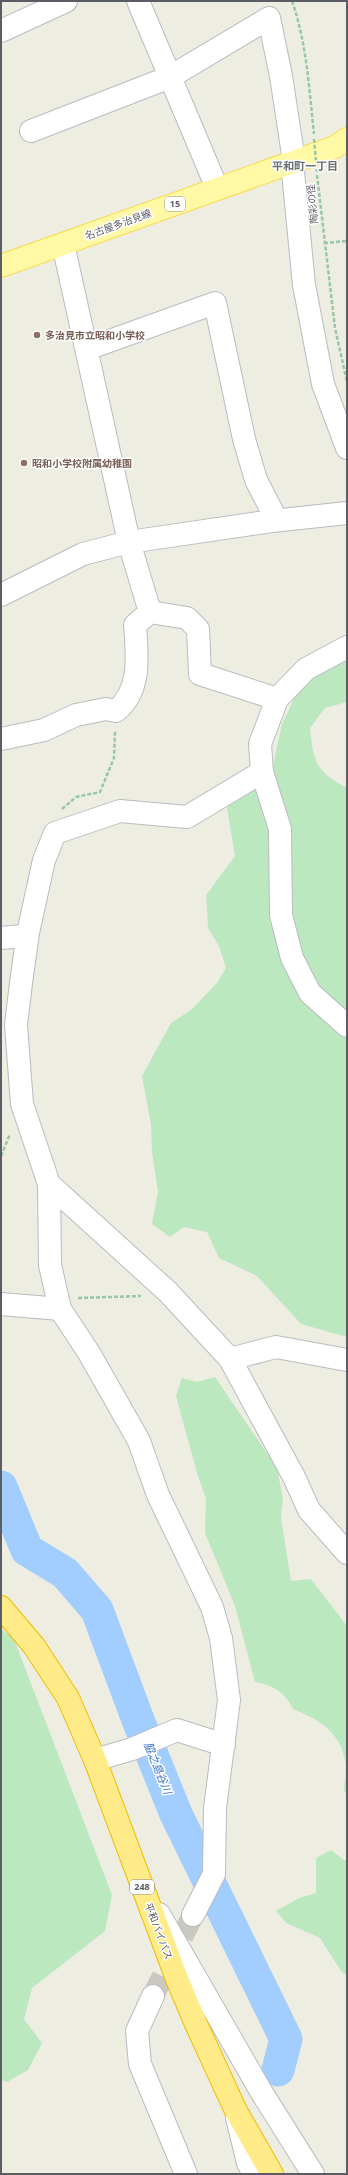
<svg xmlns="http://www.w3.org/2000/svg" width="348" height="2175" font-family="'Noto Sans','Noto Sans JP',sans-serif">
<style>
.green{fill:#bce8c0}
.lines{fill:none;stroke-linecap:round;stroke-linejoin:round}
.river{stroke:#a1cdff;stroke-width:33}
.minor-tunnel{stroke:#c9c9c2;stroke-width:22;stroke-dasharray:22 11;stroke-linecap:butt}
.minor-casing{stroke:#babbc2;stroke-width:24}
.major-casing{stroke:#fadb4f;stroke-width:24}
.highway-casing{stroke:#f0bc00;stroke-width:24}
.path{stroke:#94c8a9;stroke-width:2.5;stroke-dasharray:4 2;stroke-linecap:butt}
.minor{stroke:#fff;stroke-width:22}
.major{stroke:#fff9a6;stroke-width:22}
.highway{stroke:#ffec88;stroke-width:22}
.path-bridge{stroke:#94c8a9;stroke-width:2.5;stroke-dasharray:4 2;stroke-linecap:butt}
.education-dot{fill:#8d6e63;stroke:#fff;stroke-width:1.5}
.labels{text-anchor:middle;stroke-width:3;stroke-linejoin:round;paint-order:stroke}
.shield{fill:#fff;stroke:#8c8e92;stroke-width:1}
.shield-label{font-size:9px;font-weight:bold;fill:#5a5d64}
.street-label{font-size:10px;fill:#5a5d64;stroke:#fff}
.education-label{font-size:10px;font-weight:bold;fill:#785e54;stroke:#fff;text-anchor:start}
.neighbourhood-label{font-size:11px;font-weight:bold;fill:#6b6f76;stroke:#fff}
.water-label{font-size:11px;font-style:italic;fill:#3c73ca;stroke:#fff}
</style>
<rect width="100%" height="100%" fill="#eeede2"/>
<g class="green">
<path d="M 347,659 L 347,702 L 325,708 L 310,728 C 313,761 316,772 347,788 L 347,1337 L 301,1324 L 257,1276 L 219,1258 L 207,1232 L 184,1227 L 170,1237 L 152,1224 L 158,1191 L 152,1153 L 151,1125 L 142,1076 L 171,1023 L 191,1010 L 217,983 L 226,968 L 219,946 L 208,928 L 206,895 L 235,856 L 227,808 L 241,792 L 270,779 L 282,724 L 299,688 L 326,665 Z"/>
<path d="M 215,1377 L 277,1468 L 283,1499 L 281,1518 L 291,1581 L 311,1579 L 347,1626 L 347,1794 L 344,1791 C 344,1782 347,1770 345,1760 C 340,1732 318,1719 293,1709 C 285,1692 273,1685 255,1682 L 235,1606 L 205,1533 L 206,1499 L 197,1473 L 176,1396 L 182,1378 L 197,1382 Z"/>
<path d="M 1,1629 L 14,1639 L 112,1895 L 105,1931 L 32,1988 L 24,2019 L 42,2043 L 28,2070 L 7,2082 L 1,2080 Z"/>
<path d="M 331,1850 L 344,1860 L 347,1860 L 347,1976 L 341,1971 L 320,1938 L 286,1923 L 276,1911 L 299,1898 L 316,1893 L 316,1858 Z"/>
</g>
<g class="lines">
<path class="river" d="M 1,1487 L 27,1550 L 65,1573 L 97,1610 L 138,1720 L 176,1814 L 286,2039 L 278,2070"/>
<path class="minor-tunnel" d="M 153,1996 L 193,1915"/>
<g class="minor-casing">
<g id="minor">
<path d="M 138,1 L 217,188"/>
<path d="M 1,31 L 66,1"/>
<path d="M 31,131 L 170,77 L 269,18 L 281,76 L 294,161"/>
<path d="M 292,162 L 304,285 L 323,384 L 347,448"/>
<path d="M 87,349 L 215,303 L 244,439 L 256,480 L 272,511 L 272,521"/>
<path d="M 1,595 L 83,554 L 129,542 L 272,521 L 347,513"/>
<path d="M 150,612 L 187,618 L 198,629 L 200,674 L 277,699"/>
<path d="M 347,647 L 306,669 L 277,699 L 260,744 L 262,772 L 280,829 L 281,915 L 292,958 L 310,993 L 347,1026"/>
<path d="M 1,739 L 44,730 L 76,715 L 106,709 L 116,711 C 142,690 137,654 135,625 L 150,612 L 129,542 L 63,244"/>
<path d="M 1,938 L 22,936 L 28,933"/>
<path d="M 49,1184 L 168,1292 L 230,1359 L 294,1477 L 309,1510 L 347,1553"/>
<path d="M 1,1304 L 60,1309"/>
<path d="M 230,1359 L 276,1347 L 347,1360"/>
<path d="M 95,1760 L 132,1749 L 177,1730 L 224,1745"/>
<path d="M 159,1914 L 262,2093 L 313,2174"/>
<path d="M 193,1915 L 214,1874 L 215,1808 L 229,1700 L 221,1638 L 212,1607 L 158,1495 L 139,1441 L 89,1353 L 60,1309 L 50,1265 L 49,1184 L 22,1104 L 16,1025 L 21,983 L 28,933 L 44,860 L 55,833 L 120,811 L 187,817 L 262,772"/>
<path d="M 153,1996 L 137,2031 L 140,2064 L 186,2174"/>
<path d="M 237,2118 L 248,2163 L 254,2174"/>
</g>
</g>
<g class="major-casing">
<path id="major" d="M 1,266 L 335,147 L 347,139"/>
</g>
<g class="highway-casing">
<path id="highway" d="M 1,1607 L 34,1646 L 68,1698 L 95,1760 L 177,1979 L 196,2024 L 236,2111 L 272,2174"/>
</g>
<g class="path">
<path d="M 292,1 C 307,44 309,89 314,134"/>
<path d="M 317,175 L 335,328 L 347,382"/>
<path d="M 324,243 L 347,241"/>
<path d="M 62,809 L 76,797 L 100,792 L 114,758 L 115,731"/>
<path d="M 1,1156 L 10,1134"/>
<path d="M 78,1298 L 141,1296"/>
</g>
<use href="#minor" class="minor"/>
<use href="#major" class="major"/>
<use href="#highway" class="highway"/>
<path class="path-bridge" d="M 314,139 L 317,172"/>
</g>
<g class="education-dot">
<circle cx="37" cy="335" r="4"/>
<circle cx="24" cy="463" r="4"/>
</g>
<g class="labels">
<g class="shield">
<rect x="165" y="197" width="20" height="14" rx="3"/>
<rect x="130" y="1880" width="24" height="14" rx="3"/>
</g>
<g class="shield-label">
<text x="175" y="207">15</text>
<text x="142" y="1890">248</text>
</g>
<g class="street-label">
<text transform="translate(312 204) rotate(-96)" y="4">陶彩の径</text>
<text transform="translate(118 224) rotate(-20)" y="4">名古屋多治見線</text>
<text transform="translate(159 1931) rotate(69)" y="4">平和バイパス</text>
</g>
<g class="education-label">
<text x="45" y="339">多治見市立昭和小学校</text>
<text x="32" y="467">昭和小学校附属幼稚園</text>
</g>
<g class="neighbourhood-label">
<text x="305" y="170">平和町一丁目</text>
</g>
<g class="water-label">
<text transform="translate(158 1768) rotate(68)" y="4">脇之島谷川</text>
</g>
</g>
<rect width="348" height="2175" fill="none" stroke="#5a5d64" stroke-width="4"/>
</svg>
